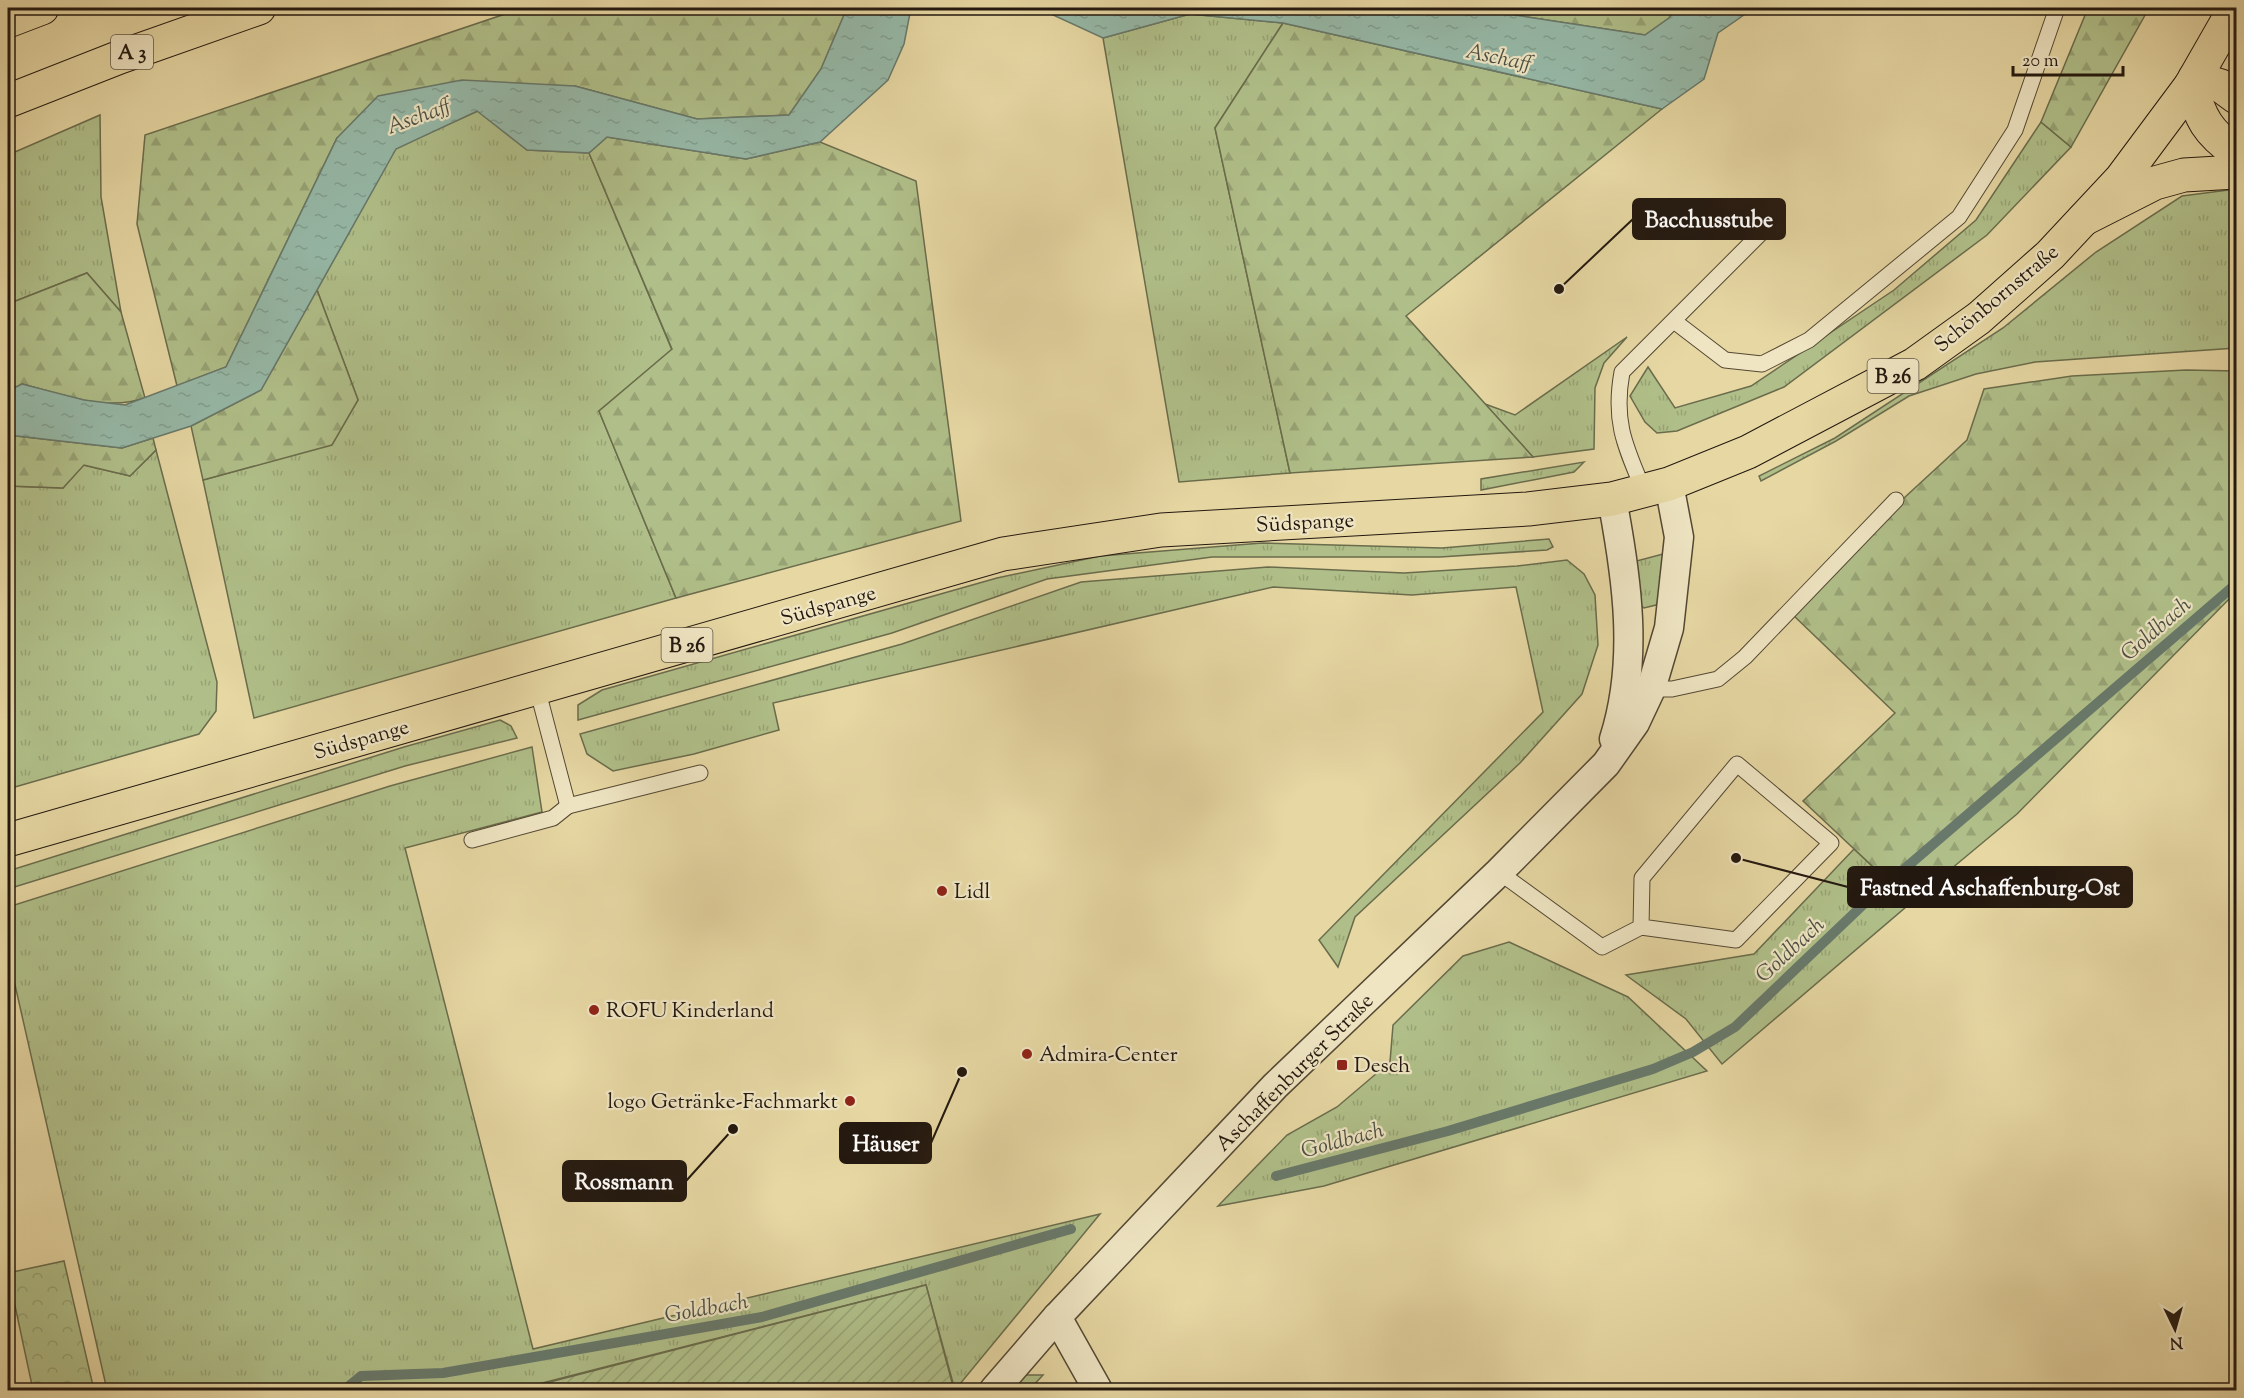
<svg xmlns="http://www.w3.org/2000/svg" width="2244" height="1398" font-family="'Sorts Mill Goudy',serif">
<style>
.grass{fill:url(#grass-tufts);stroke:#6a6c4c;stroke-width:1.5}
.forest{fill:url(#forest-firs);stroke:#6a6c4c;stroke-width:1.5}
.park{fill:url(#park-crowns);stroke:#6a6c4c;stroke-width:1.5}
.garden{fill:url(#garden-furrows);stroke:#6a6c4c;stroke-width:1.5}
.water{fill:url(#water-ripples);stroke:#68796b;stroke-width:1.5}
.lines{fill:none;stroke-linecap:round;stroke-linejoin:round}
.stream{stroke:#68796b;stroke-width:10}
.lane-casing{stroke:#544834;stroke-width:17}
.street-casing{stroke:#544834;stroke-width:31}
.primary-casing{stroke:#23180f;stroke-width:35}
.highway-casing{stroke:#23180f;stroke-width:35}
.lane{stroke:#efe5c3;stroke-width:15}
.street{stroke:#efe5c3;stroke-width:28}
.primary{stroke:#e6d7a3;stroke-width:33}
.highway{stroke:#e6d7a3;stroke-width:33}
.poi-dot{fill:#8f2418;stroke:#efe5c3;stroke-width:2}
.labels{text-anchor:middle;stroke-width:4.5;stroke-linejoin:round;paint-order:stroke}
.shield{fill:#efe5c3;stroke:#605645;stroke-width:1.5}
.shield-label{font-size:20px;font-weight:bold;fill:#23180f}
.street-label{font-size:21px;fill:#23180f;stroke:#efe5c3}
.poi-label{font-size:21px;fill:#23180f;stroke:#efe5c3;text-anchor:start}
.water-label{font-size:22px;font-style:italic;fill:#4b5045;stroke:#efe5c3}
.leader{fill:none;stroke:#23180f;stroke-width:2}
.callout-dot{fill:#23180f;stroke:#efe5c3;stroke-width:2}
.callout{fill:#23180f;stroke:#23180f;stroke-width:2}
.callout-label{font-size:22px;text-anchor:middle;font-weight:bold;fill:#fff}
</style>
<defs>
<pattern id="grass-tufts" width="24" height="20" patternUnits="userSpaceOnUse" patternTransform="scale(1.5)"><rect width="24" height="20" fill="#b0bf89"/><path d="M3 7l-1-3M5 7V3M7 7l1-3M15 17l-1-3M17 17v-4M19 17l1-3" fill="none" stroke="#97a375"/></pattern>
<pattern id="forest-firs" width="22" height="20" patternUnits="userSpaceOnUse" patternTransform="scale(1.5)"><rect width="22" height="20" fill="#b0bf89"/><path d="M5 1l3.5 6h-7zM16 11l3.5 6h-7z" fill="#97a375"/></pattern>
<pattern id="park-crowns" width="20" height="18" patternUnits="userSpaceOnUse" patternTransform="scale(1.5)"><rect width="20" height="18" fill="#b0bf89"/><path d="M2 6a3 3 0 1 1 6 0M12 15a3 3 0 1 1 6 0" fill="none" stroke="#97a375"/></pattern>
<pattern id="garden-furrows" width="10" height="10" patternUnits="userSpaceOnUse" patternTransform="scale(1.5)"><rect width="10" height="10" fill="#b0bf89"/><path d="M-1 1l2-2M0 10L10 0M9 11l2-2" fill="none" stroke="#97a375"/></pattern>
<pattern id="water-ripples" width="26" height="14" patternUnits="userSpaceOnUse" patternTransform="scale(1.5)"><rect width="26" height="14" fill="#96b9a8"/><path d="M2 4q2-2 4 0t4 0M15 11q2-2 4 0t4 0" fill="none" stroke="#819e8f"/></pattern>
</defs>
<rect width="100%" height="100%" fill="#e6d7a3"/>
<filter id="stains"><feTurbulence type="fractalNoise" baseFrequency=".00333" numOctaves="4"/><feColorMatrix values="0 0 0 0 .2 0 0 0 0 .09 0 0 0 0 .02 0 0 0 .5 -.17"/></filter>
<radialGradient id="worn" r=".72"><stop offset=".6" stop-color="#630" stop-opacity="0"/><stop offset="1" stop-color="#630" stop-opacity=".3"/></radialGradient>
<g class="grass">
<path d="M 1190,14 L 1283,23 L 1215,128 L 1290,473 L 1179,482 L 1103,38 Z"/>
<path d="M 478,111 L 527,150 L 589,153 L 672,350 L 599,411 L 676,598 L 254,718 L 203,480 L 332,444 L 358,400 L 317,290 L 396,148 Z"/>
<path d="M 100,115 L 101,197 L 121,312 L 87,273 L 8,304 L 8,155 Z"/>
<path d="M 2041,122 L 2071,147 L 1987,235 L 1784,387 L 1677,431 L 1657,433 L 1645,422 L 1630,396 L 1648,367 L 1675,408 L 1751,386 L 1894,290 L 1976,220 Z"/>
<path d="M 2236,189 L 2236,348 L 2035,362 L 1976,374 L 1909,396 L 1836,441 L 1761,481 L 1759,476 L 1835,438 L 2003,328 L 2096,252 L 2182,196 Z"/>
<path d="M 1627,337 L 1604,363 L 1595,388 L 1594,449 L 1533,457 L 1485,404 L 1515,415 Z"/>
<path d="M 156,450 L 217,682 L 216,711 L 199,734 L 8,789 L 8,486 L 63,488 L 83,465 L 130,476 Z"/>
<path d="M 1584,462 L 1574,472 L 1481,490 L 1481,479 Z"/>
<path d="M 1549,539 L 1553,547 L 1547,550 L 1440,557 L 1212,557 L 1047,579 L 892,633 L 578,720 L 578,705 L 602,690 L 997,578 L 1100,556 L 1262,543 L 1442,548 Z"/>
<path d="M 1663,554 L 1660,598 L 1656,605 L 1644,608 L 1636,601 L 1629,563 Z"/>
<path d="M 1567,560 L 1584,574 L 1595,595 L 1598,645 L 1582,694 L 1520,763 L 1355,917 L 1338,967 L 1319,940 L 1543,712 L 1516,587 L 1412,595 L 1273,587 L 773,703 L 779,730 L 694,754 L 613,771 L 587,754 L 580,734 L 902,644 L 1081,582 L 1268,567 L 1404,573 L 1517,566 Z"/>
<path d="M 500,720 L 511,726 L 517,738 L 405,766 L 8,889 L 8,871 L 404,747 Z"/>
<path d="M 532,747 L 542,812 L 405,848 L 533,1349 L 1100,1214 L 955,1390 L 926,1285 L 515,1390 L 107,1390 L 8,954 L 8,907 L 390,786 Z"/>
<path d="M 1854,849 L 1884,877 L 1927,889 L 1722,1064 L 1686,1019 L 1626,975 L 1754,954 Z"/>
<path d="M 1509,942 L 1628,997 L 1707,1071 L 1324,1186 L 1218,1206 L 1287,1135 L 1337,1107 L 1390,1062 L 1393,1025 L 1463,956 Z"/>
<path d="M 1026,1375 L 1043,1375 L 1029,1390 L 1012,1390 Z"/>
</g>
<g class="forest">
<path d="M 523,8 L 847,8 L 821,69 L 789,115 L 697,119 L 575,86 L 337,138 L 226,367 L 177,386 L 137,224 L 145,135 Z"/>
<path d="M 1468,8 L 1676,8 L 1669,18 L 1645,35 Z"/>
<path d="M 2088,8 L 2149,8 L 2071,147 L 2041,122 Z"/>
<path d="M 1283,23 L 1662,109 L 1406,316 L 1533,457 L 1290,473 L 1215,128 Z"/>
<path d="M 607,137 L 746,159 L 820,142 L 916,181 L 961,521 L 676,598 L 599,411 L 672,349 L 589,153 Z"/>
<path d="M 87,273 L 121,312 L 145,398 C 105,412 62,394 22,384 L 8,391 L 8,304 Z"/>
<path d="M 317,290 L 358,400 L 332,445 L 203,480 L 191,426 L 261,390 Z"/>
<path d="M 2186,370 L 2236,371 L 2236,592 L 2017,814 L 1927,889 L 1884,877 L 1803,801 L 1895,713 L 1792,614 L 1904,498 L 1967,440 L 1984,389 L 2072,376 Z"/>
<path d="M 8,435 L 122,448 L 153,438 L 156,450 L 130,476 L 84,465 L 63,488 L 8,486 Z"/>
</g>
<path class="park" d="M 64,1261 L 94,1390 L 33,1390 L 8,1273 Z"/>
<path class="garden" d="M 926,1285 L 954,1390 L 515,1390 L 542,1384 Z"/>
<g class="water">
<path d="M 847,8 L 911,8 L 904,44 L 888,80 L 820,142 L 746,159 L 607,137 L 589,153 L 527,150 L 477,111 L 396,149 L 261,390 L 191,426 L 122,448 L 8,435 L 8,391 L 22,384 L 84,400 L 125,405 L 226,367 L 337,138 L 378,96 L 462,80 L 575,86 L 697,119 L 789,115 L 821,69 Z"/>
<path d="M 1038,8 L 1468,8 L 1645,35 L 1669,18 L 1676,8 L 1754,8 L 1718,33 L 1704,79 L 1662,109 L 1283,23 L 1190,14 L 1103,38 Z"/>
</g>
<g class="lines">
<g class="stream">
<path d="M 1276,1176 L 1448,1131 L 1653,1069 L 1693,1052 L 1735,1027 L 1867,901 L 2236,584"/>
<path d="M 344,1390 L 361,1376 L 443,1373 L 762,1317 L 1071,1229"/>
</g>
<g class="lane-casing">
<g id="lane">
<path d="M 1674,321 L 1725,360 L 1762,364 L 1809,340 L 1959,217 L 2015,130 L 2057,8"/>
<path d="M 1644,491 C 1625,446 1613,422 1622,372 L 1776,218"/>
<path d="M 537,688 L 568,806 L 700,773"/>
<path d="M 1647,689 L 1672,689 L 1718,679 L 1745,657 L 1896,500"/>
<path d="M 472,840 L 553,818 L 568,806"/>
<path d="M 1499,872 L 1602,947 L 1641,927 L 1736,940 L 1831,843 L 1737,764 L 1642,878 L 1641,927"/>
</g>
</g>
<g class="street-casing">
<g id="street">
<path d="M 1612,499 C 1627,578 1639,661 1614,739"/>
<path d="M 1057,1317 L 1098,1390"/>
<path d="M 994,1390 L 1057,1317 L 1275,1086 L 1499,872 L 1606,764 L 1635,723 L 1651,689 L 1669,628 L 1679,537 L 1669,484"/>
</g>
</g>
<g class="primary-casing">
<path id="primary" d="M 8,840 L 1003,554 L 1161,530 L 1528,509 L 1612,499 L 1669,484 L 1748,452 L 1915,364 L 1979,318 L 2050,255 L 2121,179 L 2191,85 L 2235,8"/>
</g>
<g class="highway-casing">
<g id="highway">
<path d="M 8,21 L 42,8"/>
<path d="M 2195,78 L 2221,86 L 2236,97"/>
<path d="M 2191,85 C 2200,118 2208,133 2236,152"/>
<path d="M 8,101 L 120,57 L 259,8"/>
<path d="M 2084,219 L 2155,183 L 2184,175 L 2236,172"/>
</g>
</g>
<use href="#lane" class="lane"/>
<use href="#street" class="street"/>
<use href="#primary" class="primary"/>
<use href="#highway" class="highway"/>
</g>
<g class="poi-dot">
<circle cx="942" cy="891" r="6"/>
<circle cx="594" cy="1010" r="6"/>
<circle cx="1027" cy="1054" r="6"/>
<rect x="1336" y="1059" width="12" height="12" rx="3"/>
<circle cx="850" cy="1101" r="6"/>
</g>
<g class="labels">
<g class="shield">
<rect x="111" y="35" width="42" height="34" rx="4.5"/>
<rect x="1867.5" y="359" width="51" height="34" rx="4.5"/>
<rect x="661.5" y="628" width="51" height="34" rx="4.5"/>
</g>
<g class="shield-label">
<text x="132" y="59">A 3</text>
<text x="1893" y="383">B 26</text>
<text x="687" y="652">B 26</text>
</g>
<g class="street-label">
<text transform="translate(1996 298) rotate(-40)" y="7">Schönbornstraße</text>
<text transform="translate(1305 522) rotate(-3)" y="7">Südspange</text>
<text transform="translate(828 605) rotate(-16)" y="7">Südspange</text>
<text transform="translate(361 739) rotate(-16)" y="7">Südspange</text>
<text transform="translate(1294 1072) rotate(-45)" y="7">Aschaffenburger Straße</text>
</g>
<g class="poi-label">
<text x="954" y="898">Lidl</text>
<text x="606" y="1017">ROFU Kinderland</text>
<text x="1039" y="1061">Admira-Center</text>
<text x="1354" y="1072">Desch</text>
<text x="838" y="1108" text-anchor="end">logo Getränke-Fachmarkt</text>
</g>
<g class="water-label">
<text transform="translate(1499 56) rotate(12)" y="8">Aschaff</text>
<text transform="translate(418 115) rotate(-20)" y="8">Aschaff</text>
<text transform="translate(2155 628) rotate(-41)" y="8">Goldbach</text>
<text transform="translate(1789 949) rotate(-43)" y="8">Goldbach</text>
<text transform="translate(1342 1139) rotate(-15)" y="8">Goldbach</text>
<text transform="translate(706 1307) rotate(-10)" y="8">Goldbach</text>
</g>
</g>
<path class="leader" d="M1559 289L1633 219M1736 858L1848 887M962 1072L931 1143M733 1129L686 1181"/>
<g class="callout-dot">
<circle cx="1559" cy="289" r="6"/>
<circle cx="1736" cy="858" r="6"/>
<circle cx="962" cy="1072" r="6"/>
<circle cx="733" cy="1129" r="6"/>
</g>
<g class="callout">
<rect x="1633" y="199" width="152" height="40" rx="6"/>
<rect x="1848" y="867" width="284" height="40" rx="6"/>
<rect x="840" y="1123" width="91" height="40" rx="6"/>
<rect x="563" y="1161" width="123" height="40" rx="6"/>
</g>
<g class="callout-label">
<text x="1709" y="227">Bacchusstube</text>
<text x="1990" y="895">Fastned Aschaffenburg-Ost</text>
<text x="886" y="1151">Häuser</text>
<text x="624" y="1189">Rossmann</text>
</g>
<rect width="2244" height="1398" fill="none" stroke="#e6d7a3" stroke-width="30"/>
<rect x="9" y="9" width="2226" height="1380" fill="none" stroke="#23180f" stroke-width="3"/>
<rect x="15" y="15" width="2214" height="1368" fill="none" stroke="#23180f" stroke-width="1.5"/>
<g transform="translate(2175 1329) rotate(175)" stroke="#efe5c3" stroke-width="4.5" paint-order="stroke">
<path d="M0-4.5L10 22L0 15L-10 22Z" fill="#23180f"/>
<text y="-9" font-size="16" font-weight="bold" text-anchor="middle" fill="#23180f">N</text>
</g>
<path d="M2013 66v9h110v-9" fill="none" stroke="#23180f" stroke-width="3"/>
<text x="2022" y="66" font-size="18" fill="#23180f" stroke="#efe5c3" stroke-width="4.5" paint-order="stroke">20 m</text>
<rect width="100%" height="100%" filter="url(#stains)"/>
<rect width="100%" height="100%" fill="url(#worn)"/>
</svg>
